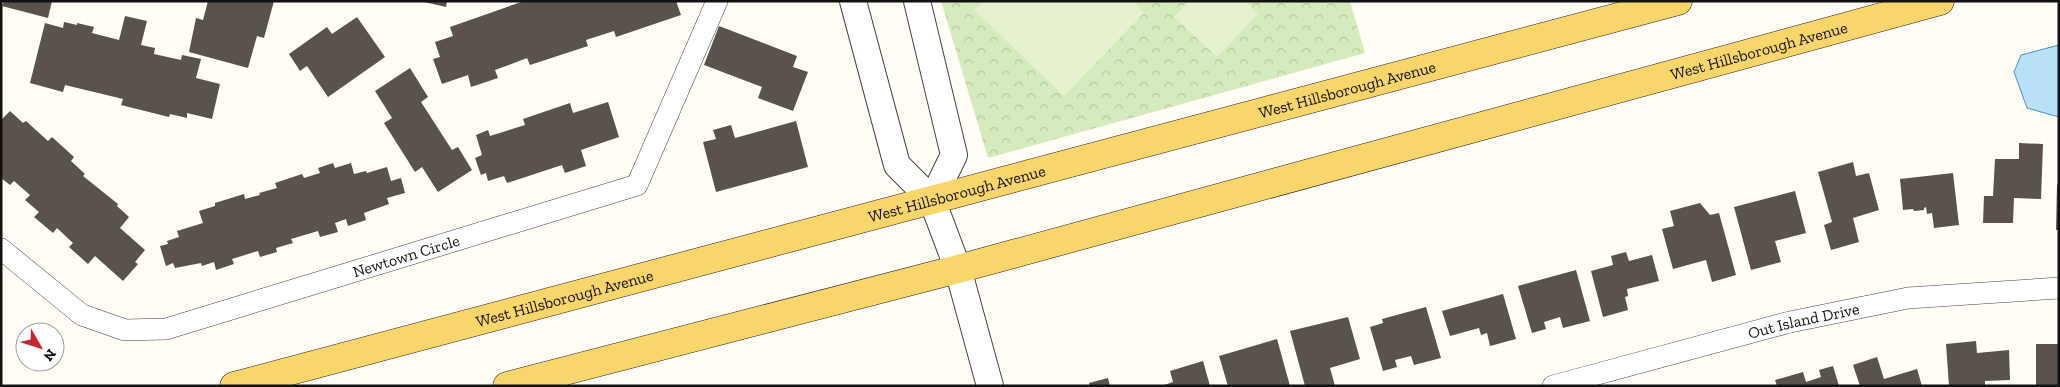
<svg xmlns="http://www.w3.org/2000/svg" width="2060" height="387" font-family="'Zilla Slab',serif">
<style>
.park{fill:url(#park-crowns)}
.pitch{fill:#e6f2cf}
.water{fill:#b9e0f7;stroke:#3f96cf}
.building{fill:#5a524d}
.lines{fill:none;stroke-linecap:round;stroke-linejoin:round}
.minor-casing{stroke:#444;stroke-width:22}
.tertiary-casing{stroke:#444;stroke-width:28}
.primary-casing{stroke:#222;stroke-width:29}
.minor{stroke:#fff;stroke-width:21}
.tertiary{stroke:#fff;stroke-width:26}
.primary{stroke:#f9d66b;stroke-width:28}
.labels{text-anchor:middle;stroke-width:5;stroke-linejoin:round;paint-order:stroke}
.street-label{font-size:16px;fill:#111;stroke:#fff}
</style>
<defs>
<pattern id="park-crowns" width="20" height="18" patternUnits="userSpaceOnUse" patternTransform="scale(1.25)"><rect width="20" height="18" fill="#d5ebbd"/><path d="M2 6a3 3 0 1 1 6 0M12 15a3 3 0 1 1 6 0" fill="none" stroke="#b6c8a1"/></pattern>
</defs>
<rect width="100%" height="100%" fill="#fffdf5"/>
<path class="park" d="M 941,1 L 1350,1 L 1365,53 L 988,158 Z"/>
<g class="pitch">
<path d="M 982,1 L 1133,1 L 1144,13 L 1064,96 L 974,10 Z"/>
<path d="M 1189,1 L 1246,1 L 1258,14 L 1217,57 L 1174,17 Z"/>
</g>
<path class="water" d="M 2059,45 L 2059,117 L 2027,108 L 2014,72 L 2021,55 Z"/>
<g class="building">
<path d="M 4,1 L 52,1 L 48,18 L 2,6 Z"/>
<path d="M 208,1 L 274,1 L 264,38 L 257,36 L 248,68 L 189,52 L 196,18 L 203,20 Z"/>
<path d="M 420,1 L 447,1 L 446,7 Z"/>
<path d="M 524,1 L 676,1 L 681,15 L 616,37 L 614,31 L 586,40 L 588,46 L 530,65 L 527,58 L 495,70 L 498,78 L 471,87 L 468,75 L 442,84 L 433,59 L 440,57 L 435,42 L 453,36 L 450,27 Z"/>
<path d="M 125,16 L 147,21 L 141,45 L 155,48 L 154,54 L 181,60 L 182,55 L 201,59 L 196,78 L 220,84 L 212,119 L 187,113 L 187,118 L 170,114 L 169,117 L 121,105 L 123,99 L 65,85 L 63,92 L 30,83 L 45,23 L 63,28 L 64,22 L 77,25 L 77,23 L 94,27 L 92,33 L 119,40 Z"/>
<path d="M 357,17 L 385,57 L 328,97 L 307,66 L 300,71 L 289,54 L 327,27 L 332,34 Z"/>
<path d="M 719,26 L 797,56 L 793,67 L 808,72 L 793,111 L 758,98 L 762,87 L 704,65 Z"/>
<path d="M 410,68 L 428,97 L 421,102 L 452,150 L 458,147 L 472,170 L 438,192 L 422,167 L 415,172 L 384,123 L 392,118 L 375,91 Z"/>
<path d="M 608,102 L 619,137 L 581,150 L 586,166 L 565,173 L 562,165 L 507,183 L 504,176 L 488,181 L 486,173 L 481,175 L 475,158 L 482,155 L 476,135 L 488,130 L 490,136 L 525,125 L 523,119 L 570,103 L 573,113 Z"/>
<path d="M 10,111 L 23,123 L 26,121 L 48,141 L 52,137 L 74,157 L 71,161 L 85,174 L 83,176 L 118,204 L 117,206 L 129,217 L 120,228 L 145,250 L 135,262 L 138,264 L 123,281 L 95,256 L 88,264 L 69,247 L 73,243 L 57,228 L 53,233 L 34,217 L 39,212 L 25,200 L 30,195 L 14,181 L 10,185 L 1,178 L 1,120 Z"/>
<path d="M 796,121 L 808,167 L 716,192 L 703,142 L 716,139 L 713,130 L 731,125 L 735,138 Z"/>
<path d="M 2019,143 L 2043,144 L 2041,199 L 2014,198 L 2013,223 L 1983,223 L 1984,196 L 1993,196 L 1995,159 L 2019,159 Z"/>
<path d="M 1853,162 L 1856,176 L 1869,173 L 1879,210 L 1853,218 L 1859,242 L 1831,250 L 1824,225 L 1832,222 L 1818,172 Z"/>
<path d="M 333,163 L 335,168 L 351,163 L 354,174 L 366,171 L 367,173 L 387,167 L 391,181 L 401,178 L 405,193 L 387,198 L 389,204 L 364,213 L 366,220 L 348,226 L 346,219 L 335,223 L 338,232 L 320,237 L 318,231 L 291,239 L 293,243 L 276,248 L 277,252 L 260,257 L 258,251 L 232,259 L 234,264 L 216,270 L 214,262 L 202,266 L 201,263 L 175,268 L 173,263 L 166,266 L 160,246 L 168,244 L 167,241 L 179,237 L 177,231 L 203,223 L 199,211 L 215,206 L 215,203 L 244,194 L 245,199 L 260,195 L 259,193 L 277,188 L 275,183 L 302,174 L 304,178 L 320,173 L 318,168 Z"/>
<path d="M 1953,173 L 1959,225 L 1934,228 L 1932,213 L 1927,214 L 1926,207 L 1924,208 L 1924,210 L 1914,211 L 1913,209 L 1903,210 L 1900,179 Z"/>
<path d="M 2057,184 L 2059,184 L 2059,230 L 2056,230 Z"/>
<path d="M 1795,191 L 1806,233 L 1775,241 L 1781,262 L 1751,270 L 1734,207 Z"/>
<path d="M 1700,203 L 1710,215 L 1719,213 L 1736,275 L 1712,282 L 1706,260 L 1673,269 L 1662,229 L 1674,226 L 1670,211 Z"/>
<path d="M 1626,252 L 1629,261 L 1652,255 L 1659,281 L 1627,289 L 1628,296 L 1625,297 L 1628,310 L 1603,317 L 1591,271 L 1613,265 L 1611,256 Z"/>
<path d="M 1576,270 L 1590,321 L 1563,328 L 1560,317 L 1544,322 L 1546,329 L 1532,333 L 1518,286 Z"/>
<path d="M 1503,294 L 1516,339 L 1490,346 L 1487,333 L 1481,335 L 1479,328 L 1450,336 L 1442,311 Z"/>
<path d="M 1426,307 L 1441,358 L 1414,365 L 1411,356 L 1395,360 L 1397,367 L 1383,371 L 1370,327 L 1383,323 L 1382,319 Z"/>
<path d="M 1348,317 L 1360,359 L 1330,368 L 1335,386 L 1305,386 L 1290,331 Z"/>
<path d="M 1277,339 L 1290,386 L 1228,386 L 1219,356 Z"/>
<path d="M 1976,341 L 1977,353 L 2009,350 L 2010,380 L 1985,381 L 1985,386 L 1949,386 L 1946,344 Z"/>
<rect x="2036" y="344" width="23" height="42"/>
<path d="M 1877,357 L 1884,379 L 1917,369 L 1922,386 L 1860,386 L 1853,365 Z"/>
<path d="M 1203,361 L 1210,386 L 1161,386 L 1173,382 L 1170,371 Z"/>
<path d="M 1833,366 L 1839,386 L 1777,386 L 1775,380 L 1803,372 L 1806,382 L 1821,377 L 1819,370 Z"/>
<path d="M 1108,378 L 1110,386 L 1090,386 L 1089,383 Z"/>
</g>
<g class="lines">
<g class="minor-casing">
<g id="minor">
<path id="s1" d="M 1,249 L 82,315 L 125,330 L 166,329 L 637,185 L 717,1"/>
<path id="s2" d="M 1553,386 L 1790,322 L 1908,298 L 2059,288"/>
</g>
</g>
<g class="tertiary-casing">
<g id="tertiary">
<path d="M 853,1 L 897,165 L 932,200 L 958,269 L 990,386"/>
<path d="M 917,1 L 954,155 L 932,200"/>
</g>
</g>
<g class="primary-casing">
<g id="primary">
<path id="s3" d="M 234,386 L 1678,1"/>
<path id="s4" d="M 507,386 L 958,269 L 1940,1"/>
</g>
</g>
<use href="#minor" class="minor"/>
<use href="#tertiary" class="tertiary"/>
<use href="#primary" class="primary"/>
</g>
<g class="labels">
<g class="street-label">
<text dy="6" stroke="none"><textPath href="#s4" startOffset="1296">West Hillsborough Avenue</textPath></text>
<text dy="6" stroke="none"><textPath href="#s3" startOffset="1152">West Hillsborough Avenue</textPath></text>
<text dy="6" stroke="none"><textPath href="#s3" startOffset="748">West Hillsborough Avenue</textPath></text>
<text dy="6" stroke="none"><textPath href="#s1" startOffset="442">Newtown Circle</textPath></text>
<text dy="6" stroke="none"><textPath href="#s3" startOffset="342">West Hillsborough Avenue</textPath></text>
<text dy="6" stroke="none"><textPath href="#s2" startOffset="259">Out Island Drive</textPath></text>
</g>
</g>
<rect width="2060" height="387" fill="none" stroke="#111111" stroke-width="5"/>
<g transform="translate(40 347) rotate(129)"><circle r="24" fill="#ffffff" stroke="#a0a0a0"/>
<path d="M0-4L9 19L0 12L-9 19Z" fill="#c4262e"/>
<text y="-8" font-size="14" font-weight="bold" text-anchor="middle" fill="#111111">N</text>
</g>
</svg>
